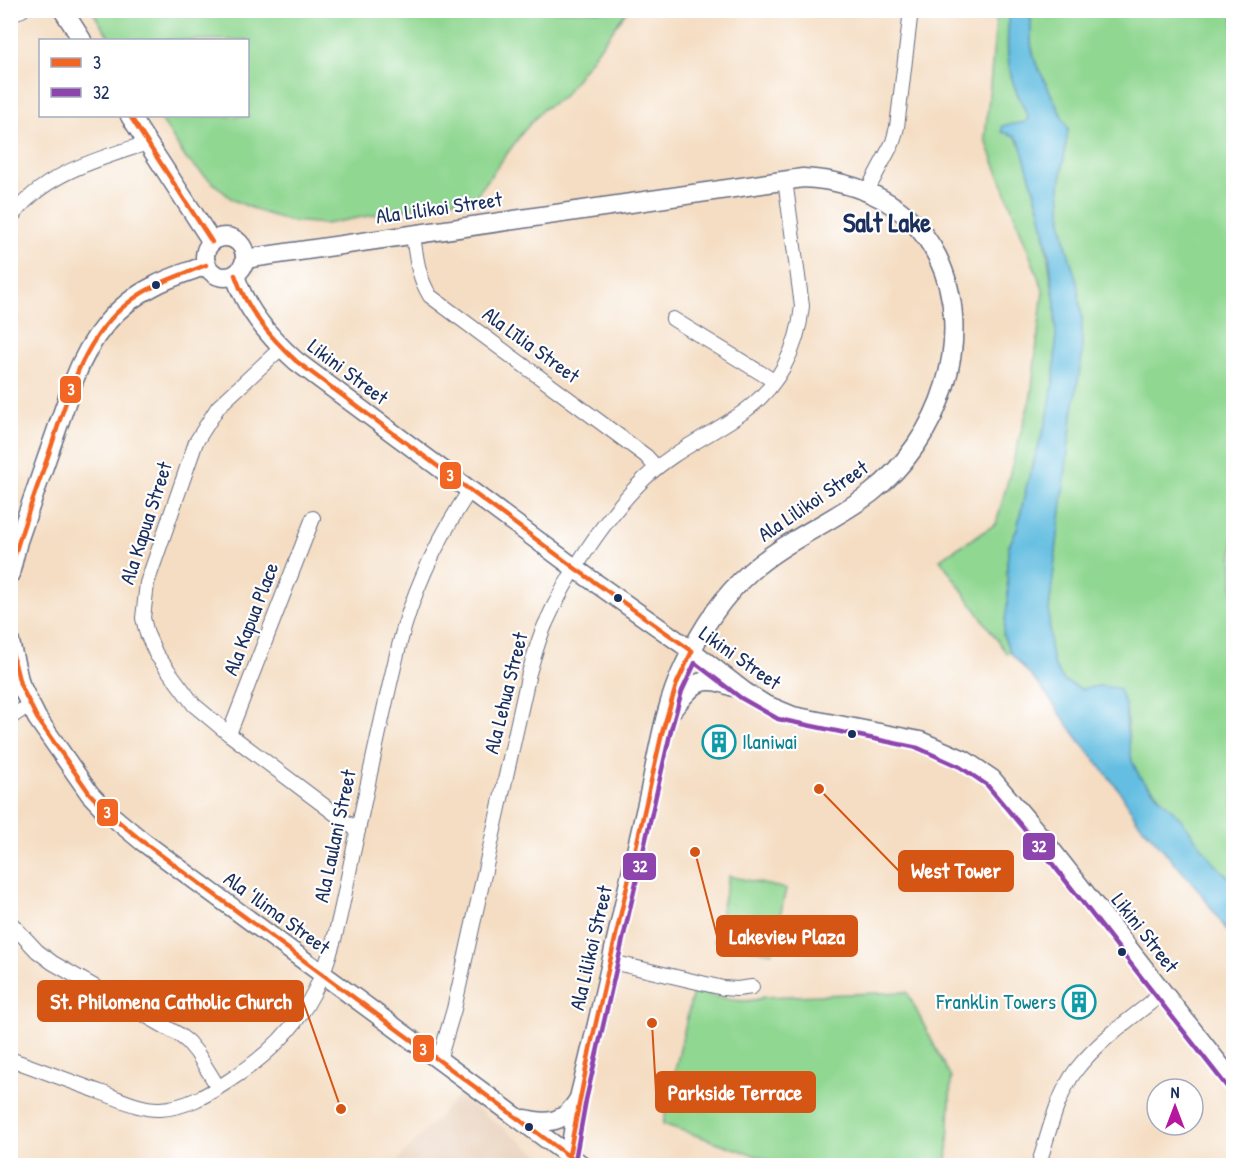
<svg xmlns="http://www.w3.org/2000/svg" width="1244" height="1176" font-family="'Patrick Hand',sans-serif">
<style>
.built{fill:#e7cfb8}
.green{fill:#90d791;stroke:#568378;stroke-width:1.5}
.water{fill:#63bee1;stroke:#3f76a0;stroke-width:1.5}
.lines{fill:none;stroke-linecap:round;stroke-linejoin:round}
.street-casing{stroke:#676c81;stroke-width:16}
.secondary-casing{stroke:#676c81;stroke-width:21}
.street{stroke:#fff;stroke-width:14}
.secondary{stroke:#fff;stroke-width:18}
.bus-1-casing{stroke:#fff;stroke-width:9}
.bus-2-casing{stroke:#fff;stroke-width:9}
.bus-1{stroke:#f26522;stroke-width:4.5}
.bus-2{stroke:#8e44ad;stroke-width:4.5}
.bus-dot{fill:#1b2f5e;stroke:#fff;stroke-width:2}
.labels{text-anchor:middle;stroke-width:4.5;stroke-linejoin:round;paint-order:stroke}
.street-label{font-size:21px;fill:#1b2f5e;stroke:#fff}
.culture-label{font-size:21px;fill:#0d838f;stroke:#fff;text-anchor:start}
.district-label{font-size:27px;font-weight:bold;fill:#1b2f5e;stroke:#fff}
.leader{fill:none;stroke:#d45514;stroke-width:2}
.callout-dot{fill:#d45514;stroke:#fff;stroke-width:2}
.callout{fill:#d45514;stroke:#d45514;stroke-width:2}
.callout-label{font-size:22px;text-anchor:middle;font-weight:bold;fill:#fff}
.line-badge{stroke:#fff;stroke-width:2}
.badge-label{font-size:16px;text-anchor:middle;font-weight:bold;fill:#fff}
</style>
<rect width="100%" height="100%" fill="#fff"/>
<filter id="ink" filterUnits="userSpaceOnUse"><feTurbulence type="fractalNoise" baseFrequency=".0167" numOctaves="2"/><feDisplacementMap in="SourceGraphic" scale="12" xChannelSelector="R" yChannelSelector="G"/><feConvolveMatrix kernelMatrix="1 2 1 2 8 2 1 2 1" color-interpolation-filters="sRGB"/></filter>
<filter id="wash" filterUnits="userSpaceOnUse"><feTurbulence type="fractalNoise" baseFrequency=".008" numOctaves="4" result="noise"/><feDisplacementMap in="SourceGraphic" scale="24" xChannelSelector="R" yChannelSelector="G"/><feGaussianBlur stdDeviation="1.35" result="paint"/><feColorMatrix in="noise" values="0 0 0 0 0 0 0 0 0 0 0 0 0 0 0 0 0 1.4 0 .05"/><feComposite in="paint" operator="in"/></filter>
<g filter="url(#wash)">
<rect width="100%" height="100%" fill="#f4ddc2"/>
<path class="built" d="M 459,1095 L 551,1164 L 550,1165 L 393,1165 Z"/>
<g class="green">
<path d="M 92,11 L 627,11 L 562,98 L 543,109 L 522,133 L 476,196 L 325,224 L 290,221 L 261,212 L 233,200 L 186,159 L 159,116 L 248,116 L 248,40 L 111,40 Z"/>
<path d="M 997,11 L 1010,11 C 1007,35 1005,58 1013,82 C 1017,95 1024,106 1028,118 L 1026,122 L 1002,126 L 1008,133 L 1015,136 L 1022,149 L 1042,219 L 1055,305 L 1056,341 L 1054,378 L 1048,415 L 1027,484 L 1017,529 L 1009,546 L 1007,563 L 1008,600 L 1003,635 L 1010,652 L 1007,654 L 940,559 L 996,524 L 1031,396 L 1043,290 L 985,138 Z"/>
<path d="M 1031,11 L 1233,11 L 1233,882 L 1214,863 L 1154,790 L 1140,777 L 1132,761 L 1129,743 L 1126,706 L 1099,686 L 1081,689 L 1064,681 L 1054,666 L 1050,647 L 1049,610 L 1073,410 L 1082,356 L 1082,318 L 1062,224 L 1060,186 L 1068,129 L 1035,61 L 1031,44 Z"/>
<path d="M 729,876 L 786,889 L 772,953 L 714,941 Z"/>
<path d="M 693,991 C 715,995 743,1007 764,997 L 907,992 L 951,1078 L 947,1165 L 783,1165 L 663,1124 Z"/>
</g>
<path class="water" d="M 1010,11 L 1031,11 L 1031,44 L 1035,61 L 1068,129 L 1060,186 L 1062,224 L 1066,245 L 1077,282 L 1082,318 L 1082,356 L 1073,410 L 1049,610 L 1050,647 L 1054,666 L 1064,681 L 1081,689 L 1099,686 L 1118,688 L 1126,706 L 1126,725 L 1132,761 L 1140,777 L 1180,818 L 1214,863 L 1233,882 L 1233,939 L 1197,888 L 1137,820 L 1119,790 L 1076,736 L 1045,692 L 1010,652 L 1003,635 L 1008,600 L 1007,563 L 1009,546 L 1017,529 L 1027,484 L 1048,415 L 1054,378 L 1056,341 L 1055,305 L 1049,253 L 1038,202 L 1019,141 L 1015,136 L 1002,132 L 1002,126 L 1026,122 L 1028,118 C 1024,106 1017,95 1013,82 C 1006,58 1007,35 1010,11 Z"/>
</g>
<g filter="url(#ink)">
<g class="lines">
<g class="street-casing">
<g id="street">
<path d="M 10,14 L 22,10"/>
<path d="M 867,191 L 893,142 L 897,127 L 911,10"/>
<path d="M 10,219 C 43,173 96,160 147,143"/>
<path d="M 413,235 C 416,257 418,277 430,296 L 646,456 L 656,467"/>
<path d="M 673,319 L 774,381"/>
<path d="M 281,348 L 218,407 L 196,442 L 147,583 L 143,618 L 147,634 L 156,654 L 194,705 L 229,734 L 358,831"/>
<path d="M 10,718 L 29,705"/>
<path d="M 229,734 L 313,518"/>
<path d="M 10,922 L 37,951 L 53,963 L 178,1034 L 188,1042 L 197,1053 L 218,1087"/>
<path d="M 612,962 L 723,988 L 737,989 L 752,987"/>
<path d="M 10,1059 C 40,1070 70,1081 100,1092 C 118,1098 140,1110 160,1109 C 185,1108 207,1095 227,1082 C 262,1060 295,1030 314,992 C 336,950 343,899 353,853 C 368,784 382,714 399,646 C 413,590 438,538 470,490"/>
<path d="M 439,1060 L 454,1009 L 529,673 C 534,657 538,640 545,625 C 566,577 606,516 644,479 C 673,451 709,436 742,413 C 778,388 798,349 802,306 L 785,180"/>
<path d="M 1038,1166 C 1049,1134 1056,1097 1076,1070 C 1099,1040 1133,1017 1163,993"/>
</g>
</g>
<g class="secondary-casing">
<g id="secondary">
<path d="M 63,10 L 82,40"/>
<path d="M 130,116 L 212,242"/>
<circle cx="225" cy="257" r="20"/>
<path d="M 245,259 L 803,178 C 859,181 911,204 937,256 C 977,337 940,440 871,493 C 832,522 786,540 750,572 C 721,598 700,631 684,666 C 662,711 657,763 645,812 C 623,906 604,1000 580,1094 C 574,1118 573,1142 566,1166"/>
<path d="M 235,275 C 245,309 269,337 296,361 L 576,569 L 692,651 L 745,692 L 764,704 L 793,716 L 920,741 L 964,760 L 992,779 L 1046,843 L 1234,1083"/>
<path d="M 10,574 L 18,541 L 74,380 C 89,340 115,305 154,286 C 170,277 189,272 206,265"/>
<path d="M 10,642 L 20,684 L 37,718 L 90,794 L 107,812 L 142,841 L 583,1166"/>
<path d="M 672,710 C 692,686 699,672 733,687"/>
<path d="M 525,1119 C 548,1125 565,1122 578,1100"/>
</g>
</g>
<use href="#street" class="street"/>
<use href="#secondary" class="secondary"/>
<g class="bus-1-casing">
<g id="bus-1">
<path d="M 130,116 L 212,242"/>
<path d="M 235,275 C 247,310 269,336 296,361 L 576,569 L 692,651"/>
<path d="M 10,572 C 20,533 34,496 47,459 C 66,404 80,340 128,303 C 151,284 179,276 206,265"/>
<path d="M 10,644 L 20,684 L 37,718 L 90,794 L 107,812 L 142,841 L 582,1166"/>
<path d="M 569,1155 L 590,1049 L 662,733 L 677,683 L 692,651"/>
</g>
</g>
<g class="bus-2-casing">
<path id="bus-2" d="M 574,1166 L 586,1100 L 671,730 L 682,691 L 695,663 L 741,698 L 778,719 L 918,748 L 960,767 L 987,785 L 1040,848 L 1228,1088"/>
</g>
<use href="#bus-1" class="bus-1"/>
<use href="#bus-2" class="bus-2"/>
</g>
</g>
<defs>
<g id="building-ring" transform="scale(1.725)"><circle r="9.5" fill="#fff" stroke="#0f9aa8" stroke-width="1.5"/><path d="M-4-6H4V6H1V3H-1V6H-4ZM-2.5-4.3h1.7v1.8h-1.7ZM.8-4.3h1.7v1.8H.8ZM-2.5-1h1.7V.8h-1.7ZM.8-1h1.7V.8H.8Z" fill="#0f9aa8"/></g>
</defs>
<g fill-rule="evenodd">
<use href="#building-ring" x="719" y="742"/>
<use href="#building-ring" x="1079" y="1002"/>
</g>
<g class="bus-dot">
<circle cx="156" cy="285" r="5"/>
<circle cx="618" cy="598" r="5"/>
<circle cx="852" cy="734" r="5"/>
<circle cx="1122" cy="952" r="5"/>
<circle cx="529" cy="1127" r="5"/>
</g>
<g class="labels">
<g class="street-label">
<text transform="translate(439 208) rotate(-8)" y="7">Ala Lilikoi Street</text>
<text transform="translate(531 345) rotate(36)" y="7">Ala Līlia Street</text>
<text transform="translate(348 372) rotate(37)" y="7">Likini Street</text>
<text transform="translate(813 501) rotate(-34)" y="7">Ala Lilikoi Street</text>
<text transform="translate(146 523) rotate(-72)" y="7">Ala Kapua Street</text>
<text transform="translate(251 619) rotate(-69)" y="7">Ala Kapua Place</text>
<text transform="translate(740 658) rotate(35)" y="7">Likini Street</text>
<text transform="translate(506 693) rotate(-76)" y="7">Ala Lehua Street</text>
<text transform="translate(335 836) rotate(-78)" y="7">Ala Laulani Street</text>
<text transform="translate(277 913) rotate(36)" y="7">Ala ʻIlima Street</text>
<text transform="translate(1145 933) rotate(52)" y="7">Likini Street</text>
<text transform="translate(591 948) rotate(-77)" y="7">Ala Lilikoi Street</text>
</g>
<g class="culture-label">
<text x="742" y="749">Ilaniwai</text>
<text x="1056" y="1009" text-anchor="end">Franklin Towers</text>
</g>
<g class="district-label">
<text x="887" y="232">Salt Lake</text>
</g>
</g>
<path class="leader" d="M819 789L899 871M695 852L717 936M341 1109L303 1001M652 1023L656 1092"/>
<g class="callout-dot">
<circle cx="819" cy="789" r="6"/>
<circle cx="695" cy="852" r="6"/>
<circle cx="341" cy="1109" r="6"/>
<circle cx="652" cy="1023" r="6"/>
</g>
<g class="callout">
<rect x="899" y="851" width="114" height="40" rx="6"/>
<rect x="717" y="916" width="140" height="40" rx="6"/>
<rect x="38" y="981" width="265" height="40" rx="6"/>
<rect x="656" y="1072" width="159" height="40" rx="6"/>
</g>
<g class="callout-label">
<text x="956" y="878">West Tower</text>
<text x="787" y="944">Lakeview Plaza</text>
<text x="171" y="1009">St. Philomena Catholic Church</text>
<text x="735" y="1100">Parkside Terrace</text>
</g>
<g class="line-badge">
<rect x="59" y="375" width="23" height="29" rx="6" fill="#f26522"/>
<rect x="439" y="461" width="23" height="29" rx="6" fill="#f26522"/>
<rect x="96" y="798" width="23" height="29" rx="6" fill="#f26522"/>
<rect x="1022" y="832" width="34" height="29" rx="6" fill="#8e44ad"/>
<rect x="622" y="852" width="35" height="29" rx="6" fill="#8e44ad"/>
<rect x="412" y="1034" width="23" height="29" rx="6" fill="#f26522"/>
</g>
<g class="badge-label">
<text x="71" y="395">3</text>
<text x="450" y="481">3</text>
<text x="107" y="818">3</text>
<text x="1039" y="852">32</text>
<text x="640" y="872">32</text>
<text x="423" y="1055">3</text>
</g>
<rect width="1244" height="1176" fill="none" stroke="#fff" stroke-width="36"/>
<rect x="39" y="39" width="210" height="78" fill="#ffffff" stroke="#a4acbf" stroke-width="1.5"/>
<rect x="51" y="58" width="30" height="9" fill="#f26522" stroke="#a4acbf" stroke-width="1.5"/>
<text x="93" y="69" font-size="18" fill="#1b2f5e">3</text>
<rect x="51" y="88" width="30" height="9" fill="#8e44ad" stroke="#a4acbf" stroke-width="1.5"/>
<text x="93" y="99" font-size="18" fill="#1b2f5e">32</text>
<g transform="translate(1175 1107)"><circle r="28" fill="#ffffff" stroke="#a4acbf" stroke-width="1.5"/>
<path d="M0-4.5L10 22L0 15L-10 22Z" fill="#b5179e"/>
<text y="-9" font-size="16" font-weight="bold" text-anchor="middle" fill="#1b2f5e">N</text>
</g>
</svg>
